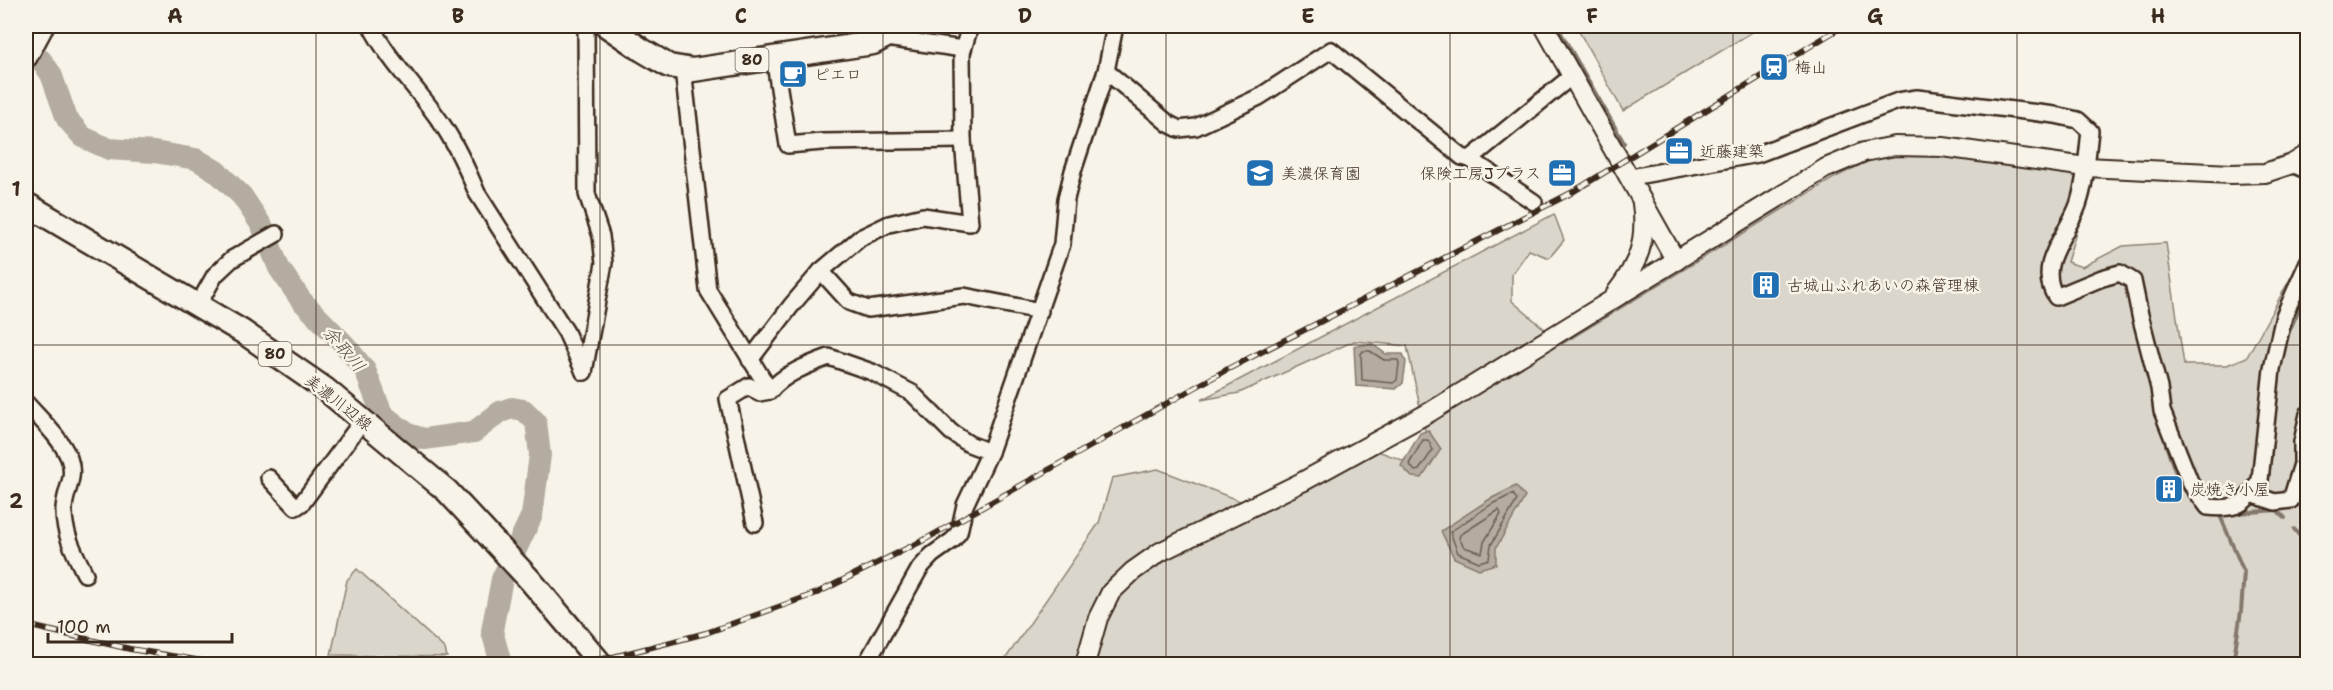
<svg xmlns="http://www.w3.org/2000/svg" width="2333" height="690" font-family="'Shantell Sans','Klee One',sans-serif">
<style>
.green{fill:#dbd6cb;stroke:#8b8074;stroke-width:1.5}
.water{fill:#b4aca0;stroke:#84786c;stroke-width:1.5}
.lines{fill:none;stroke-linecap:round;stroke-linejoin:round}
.shore{stroke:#6b5e52;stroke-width:1.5}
.stream{stroke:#84786c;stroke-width:4}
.river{stroke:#b4aca0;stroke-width:22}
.minor-casing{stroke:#3b2a1e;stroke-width:20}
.tertiary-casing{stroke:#3b2a1e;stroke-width:22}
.primary-casing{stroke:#3b2a1e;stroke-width:27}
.minor{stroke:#f7f3e8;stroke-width:15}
.tertiary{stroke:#f7f3e8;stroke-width:18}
.primary{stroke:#f7f3e8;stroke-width:22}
.rail-casing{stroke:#3b2a1e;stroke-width:6}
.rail{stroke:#f7f3e8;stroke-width:4;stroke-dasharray:11;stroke-linecap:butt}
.grid{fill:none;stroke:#3b2a1e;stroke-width:1.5;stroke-opacity:0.55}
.labels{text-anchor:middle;stroke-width:5;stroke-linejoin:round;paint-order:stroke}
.shield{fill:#f7f3e8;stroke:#73665b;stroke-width:1.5}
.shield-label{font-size:15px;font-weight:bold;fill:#3b2a1e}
.poi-label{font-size:16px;fill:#3b2a1e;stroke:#f7f3e8;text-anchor:start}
.street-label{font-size:16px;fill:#3b2a1e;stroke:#f7f3e8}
.water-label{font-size:18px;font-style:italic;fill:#5f5145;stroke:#f7f3e8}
.neatline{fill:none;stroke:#3b2a1e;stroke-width:2}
.grid-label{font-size:20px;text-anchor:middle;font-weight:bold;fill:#3b2a1e}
</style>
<rect width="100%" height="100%" fill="#f7f3e8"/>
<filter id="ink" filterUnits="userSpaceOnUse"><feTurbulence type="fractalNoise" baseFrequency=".0167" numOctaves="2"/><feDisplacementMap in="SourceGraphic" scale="12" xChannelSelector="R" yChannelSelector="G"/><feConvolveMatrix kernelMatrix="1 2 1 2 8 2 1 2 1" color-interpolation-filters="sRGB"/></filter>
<g filter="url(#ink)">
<g class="green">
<path d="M 1576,26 L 1751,26 L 1754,31 L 1623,111 Z"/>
<path d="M 1908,152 L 2096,168 L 2067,262 L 2082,267 L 2123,246 L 2166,243 L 2184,365 L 2227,365 L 2247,357 L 2307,248 L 2307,664 L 1006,664 L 1004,661 L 1099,523 L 1112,478 L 1158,469 L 1263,510 L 1375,450 L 1416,465 L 1431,450 L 1425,430 L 1407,346 L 1354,341 L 1239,393 L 1201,400 L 1554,214 L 1564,240 L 1549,258 L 1529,250 L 1512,274 L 1512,301 L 1562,344 L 1832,179 L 1868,161 Z"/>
<path d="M 357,569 L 445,649 L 447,657 L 331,655 L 347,580 Z"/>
</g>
<g class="water">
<path d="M 1372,344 L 1386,354 L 1403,354 L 1406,362 L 1403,383 L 1396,389 L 1356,386 L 1354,346 Z"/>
<path d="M 1428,430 L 1441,449 L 1422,478 L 1412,477 L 1401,466 L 1420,433 Z"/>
<path d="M 1516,486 L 1525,497 L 1496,548 L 1496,564 L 1479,569 L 1454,558 L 1441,531 L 1490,499 Z"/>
</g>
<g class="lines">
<g class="shore">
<path d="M 1363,351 L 1370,351 L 1384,360 L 1398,360 L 1399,363 L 1397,380 L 1393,383 L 1362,380 L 1361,354 Z"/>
<path d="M 1423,440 L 1428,440 L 1433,450 L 1419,470 L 1415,471 L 1409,464 Z"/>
<path d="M 1513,494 L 1517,500 L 1491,545 L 1489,559 L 1479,562 L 1458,553 L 1450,532 L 1492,504 Z"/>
<path d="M 1499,510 L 1501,514 L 1484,542 L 1482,553 L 1464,547 L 1459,538 L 1460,535 Z"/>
</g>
<g class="stream">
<path d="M 1557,26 L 1624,143"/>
<path d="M 2287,336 L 2308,289"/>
<path d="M 2166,445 C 2173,464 2179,491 2197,503"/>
<path d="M 2267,491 L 2277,391"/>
<path d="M 2219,513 L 2244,572 L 2241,611 L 2233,664"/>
<path d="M 2238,513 L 2277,510 L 2285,518"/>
<path d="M 2294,529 L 2308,546"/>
</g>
<path class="river" d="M 26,51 L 41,60 L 51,74 L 67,119 L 83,137 L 109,149 L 154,152 L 196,159 L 216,171 L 242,196 L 262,226 L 279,268 L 301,300 L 344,344 L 365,370 L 382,414 L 408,434 L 424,439 L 474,432 L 500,412 L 512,408 L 524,410 L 536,422 L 540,455 L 532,515 L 502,579 L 493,625 L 492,631 L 501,664"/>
<g class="minor-casing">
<g id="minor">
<path d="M 371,26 C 390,63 421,92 444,127 C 457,147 468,171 477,193 L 566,332 L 584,372"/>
<path d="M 889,34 L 893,39 L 963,49"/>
<path d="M 774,57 L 788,145 L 822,142 L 963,140"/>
<path d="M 683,69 L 708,290 L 770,391 L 759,393 L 749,386 L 728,399 L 755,523"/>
<path d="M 1106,71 L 1169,124 L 1179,129 L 1196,127 L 1259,97 L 1331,50 L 1462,157 L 1470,159 L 1572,76"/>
<path d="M 1470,159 L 1534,202"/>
<path d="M 2292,164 L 2308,171"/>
<path d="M 1631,177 L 1758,154 L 1898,101 L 1917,98 L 2055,115 L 2078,120 L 2090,131 C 2087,155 2086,182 2078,205 C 2067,236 2035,264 2056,297 L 2102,278 L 2120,273 L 2133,281 L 2140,315 L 2159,388 L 2162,411 L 2191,484 L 2208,507 C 2238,510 2245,505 2260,480 L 2272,369 L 2284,316 L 2308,262"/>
<path d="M 821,271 L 860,238 L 889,224 L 923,216 L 970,223 L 963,140 L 962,53 L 970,26"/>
<path d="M 198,305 L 215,275 L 232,259 L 276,234"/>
<path d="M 750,360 L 791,306 L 821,271 L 849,302 L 868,309 L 964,296 L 1040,311"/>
<path d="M 584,372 L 604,263 L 601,236 L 587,194 L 586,26"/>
<path d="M 770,391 C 783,374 810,364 829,357 L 872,372 L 912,393 L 951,432 L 969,444 L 990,452"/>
<path d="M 26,403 C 41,420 60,437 69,458 C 77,480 63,492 64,512 C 64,534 75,554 85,574"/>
<path d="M 269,478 L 296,507 L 302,503 L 363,420"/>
<path d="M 2251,494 L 2275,502 L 2291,500 L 2302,464 L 2302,442 L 2308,414"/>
<path d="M 866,664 L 920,568 L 932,555 L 953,540 L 959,532 L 965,505 L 990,452 L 1062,244 L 1066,199 L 1073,171 L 1106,71 L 1115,26"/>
</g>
</g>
<g class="tertiary-casing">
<g id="tertiary">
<path d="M 1544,26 L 1676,261"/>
<path d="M 1616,293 C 1639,263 1647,241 1642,203"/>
<path d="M 1085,664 L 1098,618 L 1111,592 L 1133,571 L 1160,552 L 1302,482 L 1430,412 L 1826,168 L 1864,152 L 1895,146 L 1943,147 L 2086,167 L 2231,174 L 2265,173 L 2292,164 L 2308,154"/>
</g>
</g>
<g class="primary-casing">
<g id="primary">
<path d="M 607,26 L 642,50 L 669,66 L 693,70 L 873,43 L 906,26"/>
<path d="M 26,56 L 42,26"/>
<path d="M 26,204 L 243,332 L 325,389 L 447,491 L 530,580 L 601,664"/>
</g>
</g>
<use href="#minor" class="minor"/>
<use href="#tertiary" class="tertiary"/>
<use href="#primary" class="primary"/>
<g class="rail-casing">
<g id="rail">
<path d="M 26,625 L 130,649 L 220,664"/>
<path d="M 570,664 L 609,658 L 706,633 L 817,593 L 924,540 L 1226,370 L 1571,193 L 1843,26"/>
</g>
</g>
<use href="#rail" class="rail"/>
</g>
</g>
<path class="grid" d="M 316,26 L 316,664M 600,26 L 600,664M 883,26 L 883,664M 1166,26 L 1166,664M 1450,26 L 1450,664M 1733,26 L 1733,664M 2017,26 L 2017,664M 26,345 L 2308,345"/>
<defs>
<g id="station-square" transform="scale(1.5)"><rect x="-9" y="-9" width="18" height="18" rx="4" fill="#1f6fb2" stroke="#f7f3e8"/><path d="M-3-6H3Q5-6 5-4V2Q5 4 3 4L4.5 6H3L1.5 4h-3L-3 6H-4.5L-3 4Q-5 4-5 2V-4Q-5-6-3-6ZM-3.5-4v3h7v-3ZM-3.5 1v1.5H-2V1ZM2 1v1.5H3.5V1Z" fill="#fff"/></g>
<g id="cafe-square" transform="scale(1.5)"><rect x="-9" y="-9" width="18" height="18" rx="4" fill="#1f6fb2" stroke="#f7f3e8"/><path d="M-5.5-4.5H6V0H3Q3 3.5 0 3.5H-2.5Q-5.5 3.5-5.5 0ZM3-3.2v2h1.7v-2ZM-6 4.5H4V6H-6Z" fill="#fff"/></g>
<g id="office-square" transform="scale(1.5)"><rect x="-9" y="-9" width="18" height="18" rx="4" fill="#1f6fb2" stroke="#f7f3e8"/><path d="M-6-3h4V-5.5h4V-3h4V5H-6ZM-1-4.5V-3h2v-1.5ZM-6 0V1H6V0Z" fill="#fff"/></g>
<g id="school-square" transform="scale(1.5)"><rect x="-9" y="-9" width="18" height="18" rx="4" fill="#1f6fb2" stroke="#f7f3e8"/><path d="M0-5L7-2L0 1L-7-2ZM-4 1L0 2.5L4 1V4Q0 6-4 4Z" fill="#fff"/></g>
<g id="building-square" transform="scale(1.5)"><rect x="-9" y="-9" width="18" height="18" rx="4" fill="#1f6fb2" stroke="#f7f3e8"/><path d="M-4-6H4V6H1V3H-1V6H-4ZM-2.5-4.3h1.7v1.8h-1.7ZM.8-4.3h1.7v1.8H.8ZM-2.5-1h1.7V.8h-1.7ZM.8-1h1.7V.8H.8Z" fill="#fff"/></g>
</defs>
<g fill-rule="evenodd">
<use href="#station-square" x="1774" y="67"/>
<use href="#cafe-square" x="793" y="74"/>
<use href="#office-square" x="1679" y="151"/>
<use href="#school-square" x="1260" y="173"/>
<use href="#office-square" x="1562" y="173"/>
<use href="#building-square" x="1766" y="285"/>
<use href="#building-square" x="2169" y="489"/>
</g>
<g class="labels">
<g class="shield">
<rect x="735.5" y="48" width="33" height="24" rx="4.5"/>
<rect x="258.5" y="342" width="33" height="24" rx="4.5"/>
</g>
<g class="shield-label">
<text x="752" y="65">80</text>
<text x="275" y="359">80</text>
</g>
<g class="poi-label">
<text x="1795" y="73">梅山</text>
<text x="814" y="80">ピエロ</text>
<text x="1700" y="157">近藤建築</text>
<text x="1281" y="179">美濃保育園</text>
<text x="1541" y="179" text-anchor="end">保険工房Jプラス</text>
<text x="1787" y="291">古城山ふれあいの森管理棟</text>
<text x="2190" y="495">炭焼き小屋</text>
</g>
<g class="street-label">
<text transform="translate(339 402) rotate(38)" y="6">美濃川辺線</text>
</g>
<g class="water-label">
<text transform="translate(344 349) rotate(50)" y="6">余取川</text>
</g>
</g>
<rect width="2333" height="690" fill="none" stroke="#f7f3e8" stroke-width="66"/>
<path d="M48 633v9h184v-9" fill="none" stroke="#3b2a1e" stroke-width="3"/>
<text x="57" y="633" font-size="18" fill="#3b2a1e" stroke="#f7f3e8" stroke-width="4.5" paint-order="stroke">100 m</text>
<rect x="33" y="33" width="2267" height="624" class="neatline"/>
<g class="grid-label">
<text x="175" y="23">A</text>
<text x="458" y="23">B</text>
<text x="741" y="23">C</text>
<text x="1025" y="23">D</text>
<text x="1308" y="23">E</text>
<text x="1592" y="23">F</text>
<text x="1875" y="23">G</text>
<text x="2158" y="23">H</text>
<text x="16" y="196">1</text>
<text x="16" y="508">2</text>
</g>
</svg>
